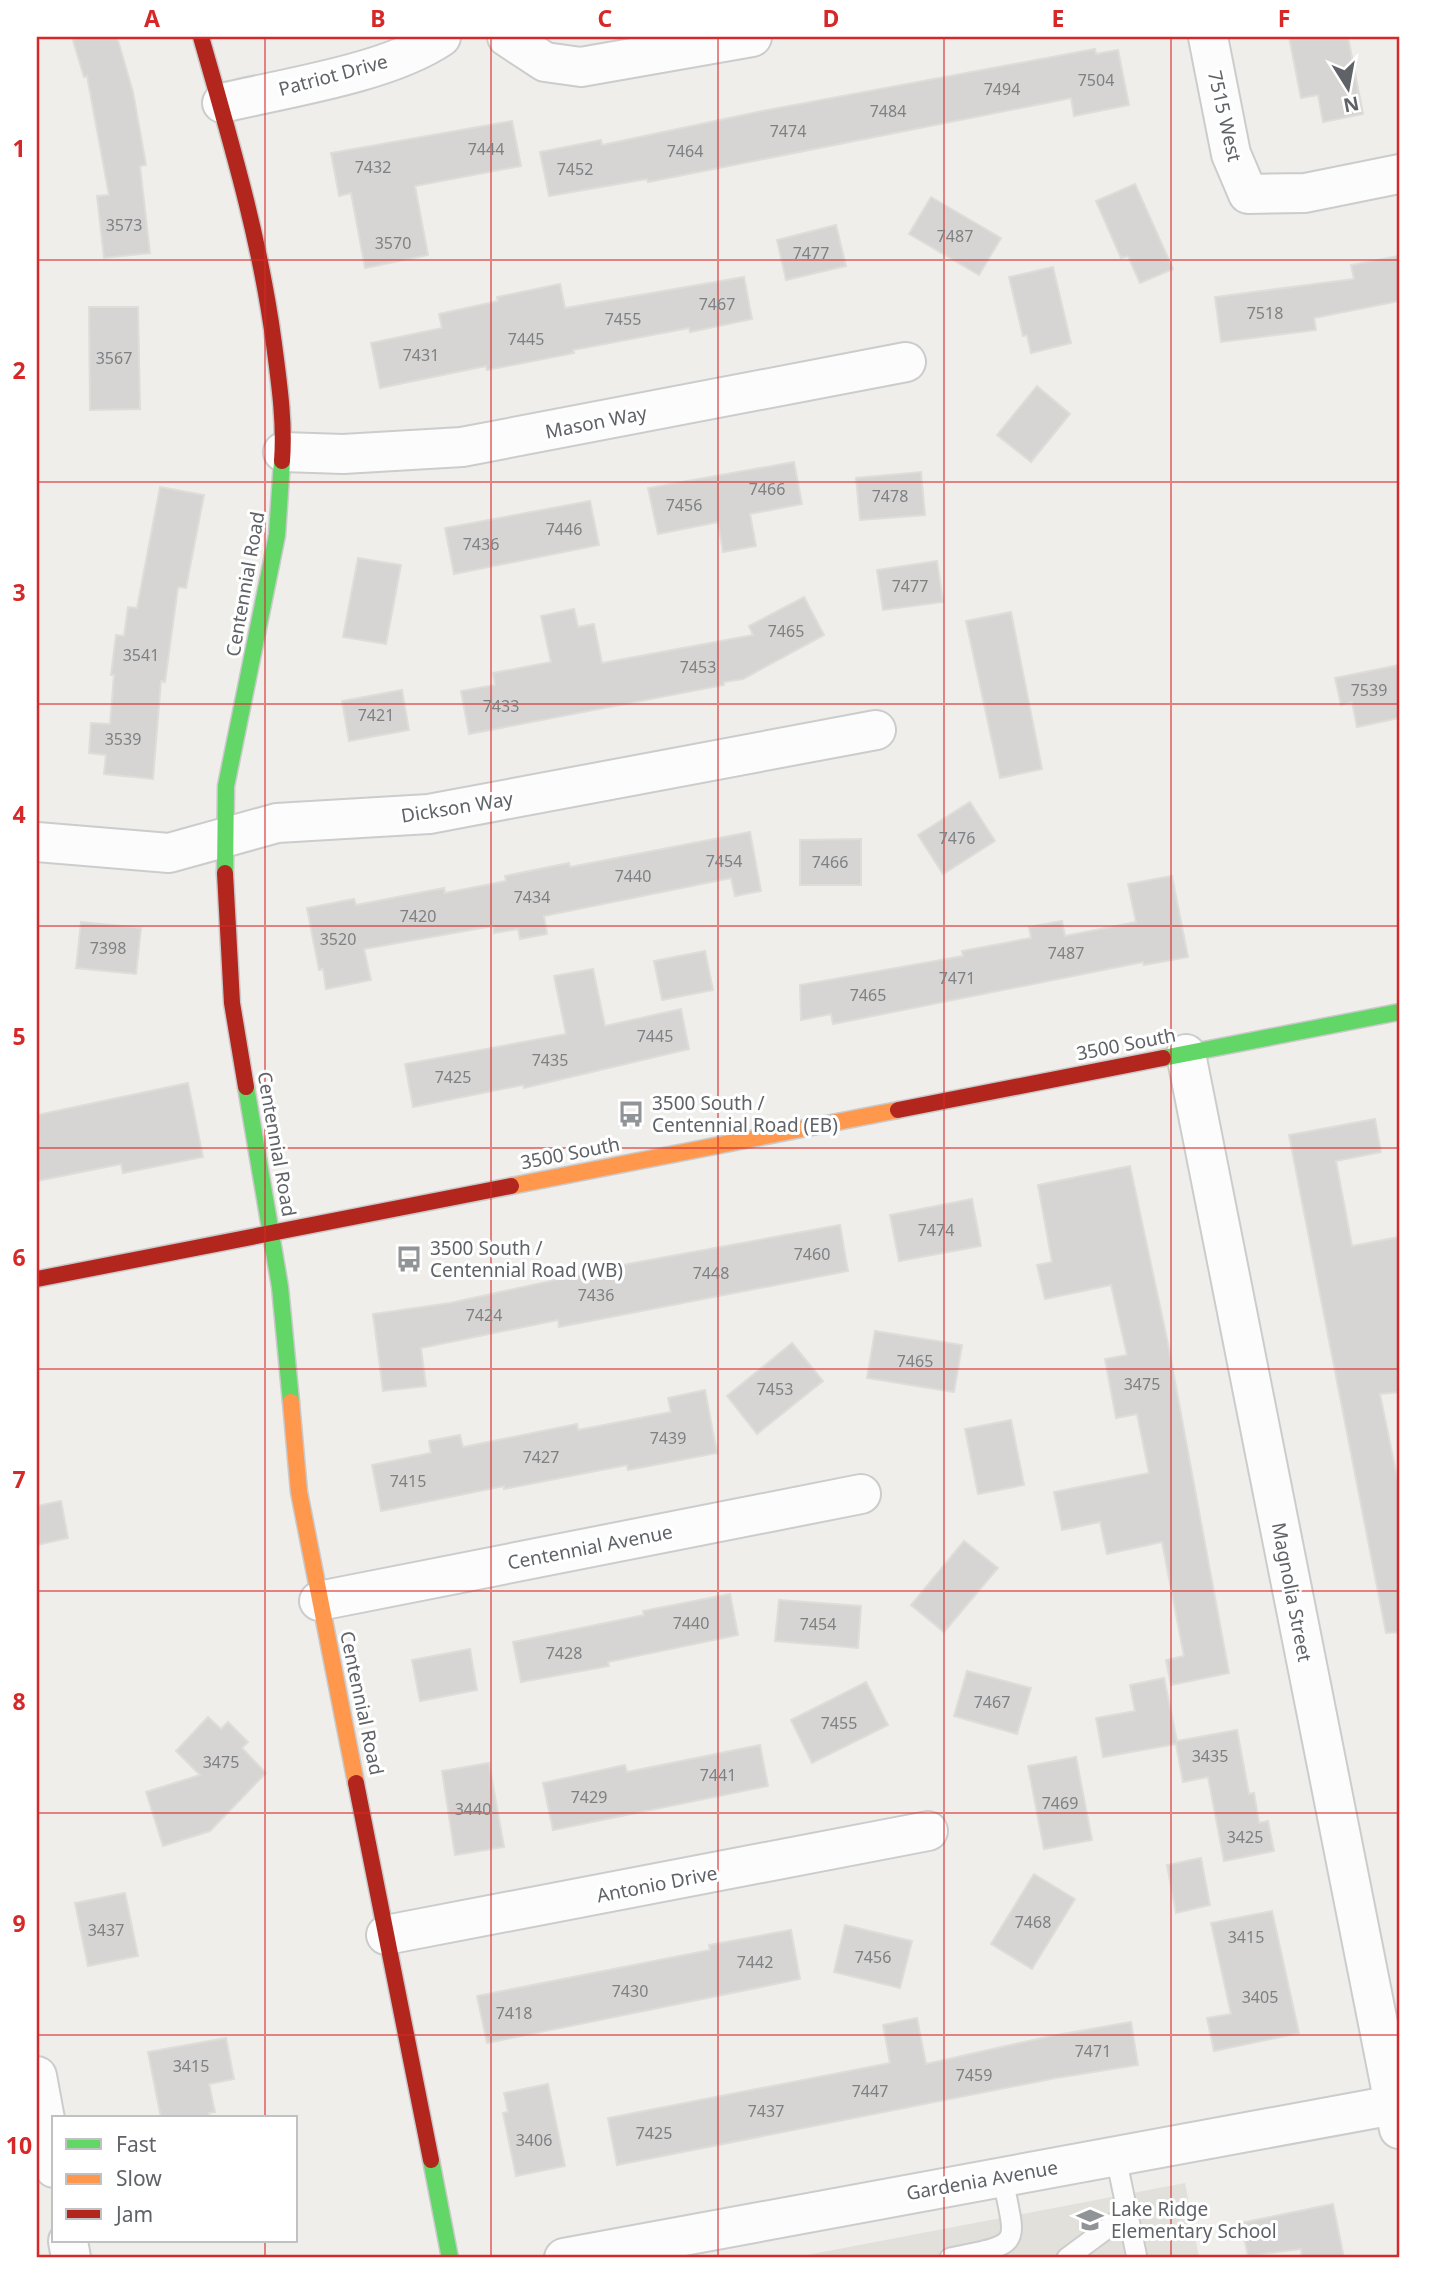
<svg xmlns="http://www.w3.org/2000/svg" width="1436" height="2295" font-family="'Noto Sans',sans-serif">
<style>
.education{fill:#e2e0da}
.building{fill:#d6d5d3;stroke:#deddd9;stroke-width:2}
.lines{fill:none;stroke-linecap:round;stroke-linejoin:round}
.lane-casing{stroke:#cbcccc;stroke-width:23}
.street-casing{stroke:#cbcccc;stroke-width:42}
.fast-casing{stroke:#cacacb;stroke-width:19}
.slow-casing{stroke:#cacacb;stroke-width:19}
.jam-casing{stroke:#cacacb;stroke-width:19}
.lane{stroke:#fdfcfc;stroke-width:19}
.street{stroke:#fdfcfc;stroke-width:38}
.fast{stroke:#63d668;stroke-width:16}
.slow{stroke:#ff974d;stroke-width:16}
.jam{stroke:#b3261e;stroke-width:16}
.grid{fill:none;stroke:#d62828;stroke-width:2;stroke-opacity:0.55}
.labels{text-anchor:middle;stroke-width:6;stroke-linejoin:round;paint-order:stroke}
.number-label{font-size:16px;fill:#7e8184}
.street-label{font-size:19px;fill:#5f6368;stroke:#fff}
.poi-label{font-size:19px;fill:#5f6368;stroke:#fff;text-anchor:start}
.neatline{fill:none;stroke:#d62828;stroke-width:2.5}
.grid-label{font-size:23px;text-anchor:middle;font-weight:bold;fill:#d62828}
</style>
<rect width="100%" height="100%" fill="#efeeea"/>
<path class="education" d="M 1185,2183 L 1199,2258 L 791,2258 Z"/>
<g class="building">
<path d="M 72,37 L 117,37 L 133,92 L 146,165 L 140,166 L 150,253 L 104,258 L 97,196 L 109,195 L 87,76 L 84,77 Z"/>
<path d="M 1289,37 L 1348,37 L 1363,114 L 1323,122 L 1318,95 L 1301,98 Z"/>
<path d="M 1095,49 L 1096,54 L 1118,50 L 1129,105 L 1074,116 L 1071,98 L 648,182 L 647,179 L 549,196 L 540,152 L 601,140 L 602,145 L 762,111 Z"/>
<path d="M 512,121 L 521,166 L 415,186 L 428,255 L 365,268 L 351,193 L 339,196 L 331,153 Z"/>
<path d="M 1135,184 L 1173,269 L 1140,283 L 1128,256 L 1121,258 L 1096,201 Z"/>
<path d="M 931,197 L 1001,238 L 979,275 L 909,234 Z"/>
<path d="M 836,225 L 846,266 L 786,280 L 777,240 Z"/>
<path d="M 1399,256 L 1399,301 L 1314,318 L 1316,330 L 1221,342 L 1215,297 L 1354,279 L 1351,265 Z"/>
<path d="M 1053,267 L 1071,343 L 1031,353 L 1027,335 L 1023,336 L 1009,277 Z"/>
<path d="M 744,277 L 752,319 L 690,332 L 689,328 L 573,350 L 574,353 L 487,370 L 486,366 L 380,388 L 371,343 L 442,328 L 439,314 L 498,301 L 497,297 L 560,284 L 565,308 Z"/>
<path d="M 89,307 L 138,307 L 140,409 L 90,410 Z"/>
<path d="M 1037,386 L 1070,414 L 1031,462 L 997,435 Z"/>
<path d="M 794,462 L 802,504 L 750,514 L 756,546 L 723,552 L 718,522 L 658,534 L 648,488 Z"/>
<path d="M 921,472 L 925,515 L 860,520 L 856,478 Z"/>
<path d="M 160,487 L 204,495 L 186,588 L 178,587 L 165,682 L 161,681 L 153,779 L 104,774 L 106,755 L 89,753 L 91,723 L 110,724 L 114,675 L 111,675 L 116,635 L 124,636 L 128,607 L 137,608 Z"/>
<path d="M 590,501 L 599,545 L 454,574 L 445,528 Z"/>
<path d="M 358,558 L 401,565 L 386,644 L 343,637 Z"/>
<path d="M 937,561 L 943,602 L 883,610 L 877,570 Z"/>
<path d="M 804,597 L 824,635 L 743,679 L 724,682 L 724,685 L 469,734 L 461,691 L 495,685 L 493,673 L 551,662 L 541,616 L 574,609 L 578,627 L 594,624 L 602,663 L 753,635 L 749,626 Z"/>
<path d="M 1011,612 L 1042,769 L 1000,778 L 966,621 Z"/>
<path d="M 1399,665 L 1399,718 L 1357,727 L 1352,702 L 1341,705 L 1335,678 Z"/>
<path d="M 402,690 L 409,730 L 349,741 L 342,701 Z"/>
<path d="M 970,802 L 995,841 L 943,874 L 918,835 Z"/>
<path d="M 750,832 L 761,891 L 735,896 L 731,878 L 544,916 L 547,934 L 520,939 L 518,929 L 494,933 L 493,926 L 364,949 L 371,980 L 326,989 L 323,969 L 319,970 L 307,908 L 354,899 L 356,905 L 444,888 L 445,893 L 506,881 L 505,876 L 569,863 L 570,867 Z"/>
<path d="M 861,839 L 861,885 L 800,885 L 800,840 Z"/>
<path d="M 1172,876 L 1188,957 L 1144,965 L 1143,962 L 833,1024 L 831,1014 L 801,1020 L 800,985 L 963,956 L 962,951 L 1031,938 L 1029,927 L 1062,921 L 1065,936 L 1136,922 L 1128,884 Z"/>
<path d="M 81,922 L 141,928 L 136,974 L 76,968 Z"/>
<path d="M 705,951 L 713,990 L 662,1000 L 654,961 Z"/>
<path d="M 593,969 L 605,1026 L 681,1009 L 689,1049 L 524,1088 L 523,1085 L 413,1107 L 405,1064 L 566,1034 L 554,976 Z"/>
<path d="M 188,1083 L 203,1157 L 123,1173 L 121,1164 L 37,1181 L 37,1115 Z"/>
<path d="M 1375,1119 L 1381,1152 L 1336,1161 L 1352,1246 L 1399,1237 L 1399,1392 L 1380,1394 L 1399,1487 L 1399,1632 L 1386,1633 L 1289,1135 Z"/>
<path d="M 1130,1166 L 1168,1344 L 1229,1673 L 1171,1685 L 1166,1660 L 1184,1656 L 1162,1542 L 1107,1554 L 1100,1522 L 1062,1530 L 1054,1492 L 1149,1473 L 1137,1414 L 1116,1418 L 1105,1359 L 1127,1355 L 1111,1285 L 1045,1299 L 1037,1265 L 1052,1262 L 1038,1185 Z"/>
<path d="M 972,1199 L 981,1246 L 899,1261 L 890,1215 Z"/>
<path d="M 840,1225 L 848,1271 L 559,1327 L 558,1320 L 421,1348 L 426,1386 L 383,1391 L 373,1314 L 450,1303 L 633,1263 Z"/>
<path d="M 875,1331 L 962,1345 L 954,1392 L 867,1378 Z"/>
<path d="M 792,1343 L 823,1381 L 757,1434 L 727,1396 Z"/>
<path d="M 705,1390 L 717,1453 L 628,1470 L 627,1465 L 504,1489 L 504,1486 L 381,1511 L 372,1465 L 431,1453 L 429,1441 L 460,1435 L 463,1447 L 577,1424 L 578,1430 L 671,1412 L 668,1398 Z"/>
<path d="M 1011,1420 L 1024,1485 L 978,1494 L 965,1429 Z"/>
<path d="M 61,1501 L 68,1538 L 37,1545 L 37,1506 Z"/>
<path d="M 964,1541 L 998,1568 L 944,1632 L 911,1605 Z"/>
<path d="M 730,1594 L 738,1635 L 608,1662 L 609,1666 L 521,1682 L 513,1642 L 644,1615 L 643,1611 Z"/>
<path d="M 779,1600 L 861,1606 L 858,1648 L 775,1641 Z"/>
<path d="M 470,1649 L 477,1690 L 420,1701 L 412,1660 Z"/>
<path d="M 967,1671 L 1031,1688 L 1017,1734 L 954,1716 Z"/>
<path d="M 1164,1678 L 1177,1741 L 1237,1730 L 1249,1794 L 1254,1793 L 1259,1823 L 1268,1821 L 1274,1851 L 1224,1861 L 1208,1777 L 1183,1782 L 1176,1744 L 1103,1757 L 1096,1718 L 1135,1711 L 1130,1685 Z"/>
<path d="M 866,1682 L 888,1725 L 812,1763 L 791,1720 Z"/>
<path d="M 208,1717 L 221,1729 L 228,1722 L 248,1742 L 242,1748 L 266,1773 L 210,1831 L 163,1846 L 146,1792 L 200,1775 L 176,1751 Z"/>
<path d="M 760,1745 L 768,1786 L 553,1830 L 543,1783 L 625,1765 L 627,1772 Z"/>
<path d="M 1076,1757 L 1092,1840 L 1044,1849 L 1028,1766 Z"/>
<path d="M 489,1763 L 504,1847 L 455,1855 L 442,1771 Z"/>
<path d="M 1201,1858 L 1210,1905 L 1176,1913 L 1167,1865 Z"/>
<path d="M 1034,1874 L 1075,1899 L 1032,1969 L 991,1944 Z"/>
<path d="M 125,1893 L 138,1956 L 88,1966 L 75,1903 Z"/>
<path d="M 1272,1911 L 1299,2033 L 1214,2051 L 1207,2018 L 1231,2014 L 1211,1923 Z"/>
<path d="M 845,1925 L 912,1941 L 900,1988 L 834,1972 Z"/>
<path d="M 791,1930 L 800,1979 L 487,2043 L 477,1996 L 710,1950 L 709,1945 Z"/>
<path d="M 917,2018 L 926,2064 L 1051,2036 L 1131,2022 L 1138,2065 L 1056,2078 L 617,2165 L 608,2118 L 890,2063 L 883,2025 Z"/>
<path d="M 226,2038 L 234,2079 L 209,2084 L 215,2112 L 209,2113 L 210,2118 L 161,2118 L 148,2052 Z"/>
<path d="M 548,2084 L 565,2166 L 516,2176 L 503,2113 L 508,2112 L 504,2093 Z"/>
<path d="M 1333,2204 L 1344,2258 L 1302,2258 L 1301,2249 L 1248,2256 L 1241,2223 Z"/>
</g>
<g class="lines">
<g class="lane-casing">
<g id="lane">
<path d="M 1116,2158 L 1137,2258"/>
<path d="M 950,2258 C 1025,2243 1016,2247 1002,2175"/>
<path d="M 1067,2258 L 1128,2213"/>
</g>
</g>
<g class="street-casing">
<g id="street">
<path d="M 507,37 L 545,62 L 581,67 L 752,37"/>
<path d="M 1208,37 L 1231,154 L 1248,194 L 1305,193 L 1399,174"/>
<path d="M 222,103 C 286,88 388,73 441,37"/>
<path d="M 283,452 L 343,454 L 462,447 L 906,362"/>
<path d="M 37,842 L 169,853 L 277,823 L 429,814 L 876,730"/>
<path d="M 1186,1054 L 1399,2129"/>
<path d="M 319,1601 L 861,1494"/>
<path d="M 386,1935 L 928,1831"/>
<path d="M 37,2076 L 54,2168"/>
<path d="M 68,2241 L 71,2258"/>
<path d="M 564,2258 L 1399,2104"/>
</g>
</g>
<g class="fast-casing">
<g id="fast">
<path d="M 225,873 L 226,786 L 277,535 L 282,461"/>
<path d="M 1163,1058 L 1399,1012"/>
<path d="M 246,1087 L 280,1287 L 291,1402"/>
<path d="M 431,2160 L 450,2258"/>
</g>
</g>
<g class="slow-casing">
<g id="slow">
<path d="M 511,1186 L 898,1110"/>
<path d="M 291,1402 L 299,1492 L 356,1783"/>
</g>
</g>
<g class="jam-casing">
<g id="jam">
<path d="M 201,37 C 230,139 260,238 274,344 C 279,382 285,422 282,461"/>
<path d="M 225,873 L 232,1003 L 246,1087"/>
<path d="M 898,1110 L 1163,1058"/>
<path d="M 37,1279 L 511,1186"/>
<path d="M 356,1783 L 431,2160"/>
</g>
</g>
<use href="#lane" class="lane"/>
<use href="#street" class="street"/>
<use href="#fast" class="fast"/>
<use href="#slow" class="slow"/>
<use href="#jam" class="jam"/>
</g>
<path class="grid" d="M 265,37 L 265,2118M 491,37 L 491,2258M 718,37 L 718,2258M 944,37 L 944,2258M 1171,37 L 1171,2258M 37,260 L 1399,260M 37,482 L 1399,482M 37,704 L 1399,704M 37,926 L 1399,926M 37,1148 L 1399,1148M 37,1369 L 1399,1369M 37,1591 L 1399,1591M 37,1813 L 1399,1813M 37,2035 L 1399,2035M 265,2241 L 265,2258"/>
<defs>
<g id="bus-bare" transform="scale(2.1)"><path d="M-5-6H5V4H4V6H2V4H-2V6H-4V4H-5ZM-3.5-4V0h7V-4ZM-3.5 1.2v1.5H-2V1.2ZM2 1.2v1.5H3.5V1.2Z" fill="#919496" stroke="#fff" stroke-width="2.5" paint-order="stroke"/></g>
<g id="school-bare" transform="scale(2.1)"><path d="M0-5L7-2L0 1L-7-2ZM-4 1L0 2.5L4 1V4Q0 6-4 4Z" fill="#919496" stroke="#fff" stroke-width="2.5" paint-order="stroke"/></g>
</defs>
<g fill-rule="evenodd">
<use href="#bus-bare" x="631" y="1114"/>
<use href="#bus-bare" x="409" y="1259"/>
<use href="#school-bare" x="1090" y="2220"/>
</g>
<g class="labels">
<g class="number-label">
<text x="1096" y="86">7504</text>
<text x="1002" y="95">7494</text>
<text x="888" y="117">7484</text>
<text x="788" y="137">7474</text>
<text x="486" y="155">7444</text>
<text x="685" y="157">7464</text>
<text x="373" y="173">7432</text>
<text x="575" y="175">7452</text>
<text x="124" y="231">3573</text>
<text x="955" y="242">7487</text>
<text x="393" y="249">3570</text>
<text x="811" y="259">7477</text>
<text x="717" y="310">7467</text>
<text x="1265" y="319">7518</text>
<text x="623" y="325">7455</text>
<text x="526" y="345">7445</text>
<text x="421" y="361">7431</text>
<text x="114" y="364">3567</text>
<text x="767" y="495">7466</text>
<text x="890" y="502">7478</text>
<text x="684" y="511">7456</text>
<text x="564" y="535">7446</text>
<text x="481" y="550">7436</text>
<text x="910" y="592">7477</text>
<text x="786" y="637">7465</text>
<text x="141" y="661">3541</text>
<text x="698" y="673">7453</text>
<text x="1369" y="696">7539</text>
<text x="501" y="712">7433</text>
<text x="376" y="721">7421</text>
<text x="123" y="745">3539</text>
<text x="957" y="844">7476</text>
<text x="724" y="867">7454</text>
<text x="830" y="868">7466</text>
<text x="633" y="882">7440</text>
<text x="532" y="903">7434</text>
<text x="418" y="922">7420</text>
<text x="338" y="945">3520</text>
<text x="108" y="954">7398</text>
<text x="1066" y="959">7487</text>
<text x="957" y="984">7471</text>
<text x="868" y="1001">7465</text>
<text x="655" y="1042">7445</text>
<text x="550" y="1066">7435</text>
<text x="453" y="1083">7425</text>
<text x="936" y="1236">7474</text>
<text x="812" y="1260">7460</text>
<text x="711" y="1279">7448</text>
<text x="596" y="1301">7436</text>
<text x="484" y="1321">7424</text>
<text x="915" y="1367">7465</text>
<text x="1142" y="1390">3475</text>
<text x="775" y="1395">7453</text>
<text x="668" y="1444">7439</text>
<text x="541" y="1463">7427</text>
<text x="408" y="1487">7415</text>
<text x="691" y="1629">7440</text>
<text x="818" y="1630">7454</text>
<text x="564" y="1659">7428</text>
<text x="992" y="1708">7467</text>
<text x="839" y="1729">7455</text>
<text x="1210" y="1762">3435</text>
<text x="221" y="1768">3475</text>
<text x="718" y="1781">7441</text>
<text x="589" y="1803">7429</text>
<text x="1060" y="1809">7469</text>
<text x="473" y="1815">3440</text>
<text x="1245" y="1843">3425</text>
<text x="1033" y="1928">7468</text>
<text x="106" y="1936">3437</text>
<text x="1246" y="1943">3415</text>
<text x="873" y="1963">7456</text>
<text x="755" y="1968">7442</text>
<text x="630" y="1997">7430</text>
<text x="1260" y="2003">3405</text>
<text x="514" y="2019">7418</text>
<text x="1093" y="2057">7471</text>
<text x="191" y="2072">3415</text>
<text x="974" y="2081">7459</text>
<text x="870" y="2097">7447</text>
<text x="766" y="2117">7437</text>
<text x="654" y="2139">7425</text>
<text x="534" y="2146">3406</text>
</g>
<g class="street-label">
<text transform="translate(333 75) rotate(-15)" y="7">Patriot Drive</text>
<text transform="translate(1225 116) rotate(77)" y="7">7515 West</text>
<text transform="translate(596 422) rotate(-11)" y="7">Mason Way</text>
<text transform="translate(245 584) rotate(-80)" y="7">Centennial Road</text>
<text transform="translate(457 807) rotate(-9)" y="7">Dickson Way</text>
<text transform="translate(1126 1044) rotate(-11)" y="7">3500 South</text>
<text transform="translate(277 1144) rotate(80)" y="7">Centennial Road</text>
<text transform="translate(570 1153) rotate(-11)" y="7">3500 South</text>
<text transform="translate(590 1547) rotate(-11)" y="7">Centennial Avenue</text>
<text transform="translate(1292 1592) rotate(79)" y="7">Magnolia Street</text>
<text transform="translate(362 1703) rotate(78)" y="7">Centennial Road</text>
<text transform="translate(657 1884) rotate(-11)" y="7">Antonio Drive</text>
<text transform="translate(982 2180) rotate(-10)" y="7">Gardenia Avenue</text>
</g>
<g class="poi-label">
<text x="652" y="1110">3500 South /<tspan x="652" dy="22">Centennial Road (EB)</tspan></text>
<text x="430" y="1255">3500 South /<tspan x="430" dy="22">Centennial Road (WB)</tspan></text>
<text x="1111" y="2216">Lake Ridge<tspan x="1111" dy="22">Elementary School</tspan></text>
</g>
</g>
<rect width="1436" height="2295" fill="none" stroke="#ffffff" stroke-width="77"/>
<rect x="52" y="2116" width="245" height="126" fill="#ffffff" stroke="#bfc1c3" stroke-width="2"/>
<rect x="66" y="2139" width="35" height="10" fill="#63d668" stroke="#bfc1c3" stroke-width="2"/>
<text x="116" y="2152" font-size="21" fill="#5f6368">Fast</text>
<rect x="66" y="2174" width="35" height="10" fill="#ff974d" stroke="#bfc1c3" stroke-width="2"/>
<text x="116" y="2186" font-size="21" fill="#5f6368">Slow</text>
<rect x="66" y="2209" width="35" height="10" fill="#b3261e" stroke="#bfc1c3" stroke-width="2"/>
<text x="116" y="2222" font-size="21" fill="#5f6368">Jam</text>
<g transform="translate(1348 88) rotate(169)" stroke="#ffffff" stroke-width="5" paint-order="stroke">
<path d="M0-5L12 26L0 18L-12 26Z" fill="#5f6368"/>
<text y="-10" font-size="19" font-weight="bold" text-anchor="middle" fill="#5f6368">N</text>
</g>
<rect x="38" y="38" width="1360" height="2218" class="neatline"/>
<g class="grid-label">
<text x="152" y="27">A</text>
<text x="378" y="27">B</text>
<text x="605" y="27">C</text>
<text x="831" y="27">D</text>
<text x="1058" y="27">E</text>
<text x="1284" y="27">F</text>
<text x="19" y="157">1</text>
<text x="19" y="379">2</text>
<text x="19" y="601">3</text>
<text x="19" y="823">4</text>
<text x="19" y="1045">5</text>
<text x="19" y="1266">6</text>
<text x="19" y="1488">7</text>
<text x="19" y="1710">8</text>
<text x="19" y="1932">9</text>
<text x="19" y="2154">10</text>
</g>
</svg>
